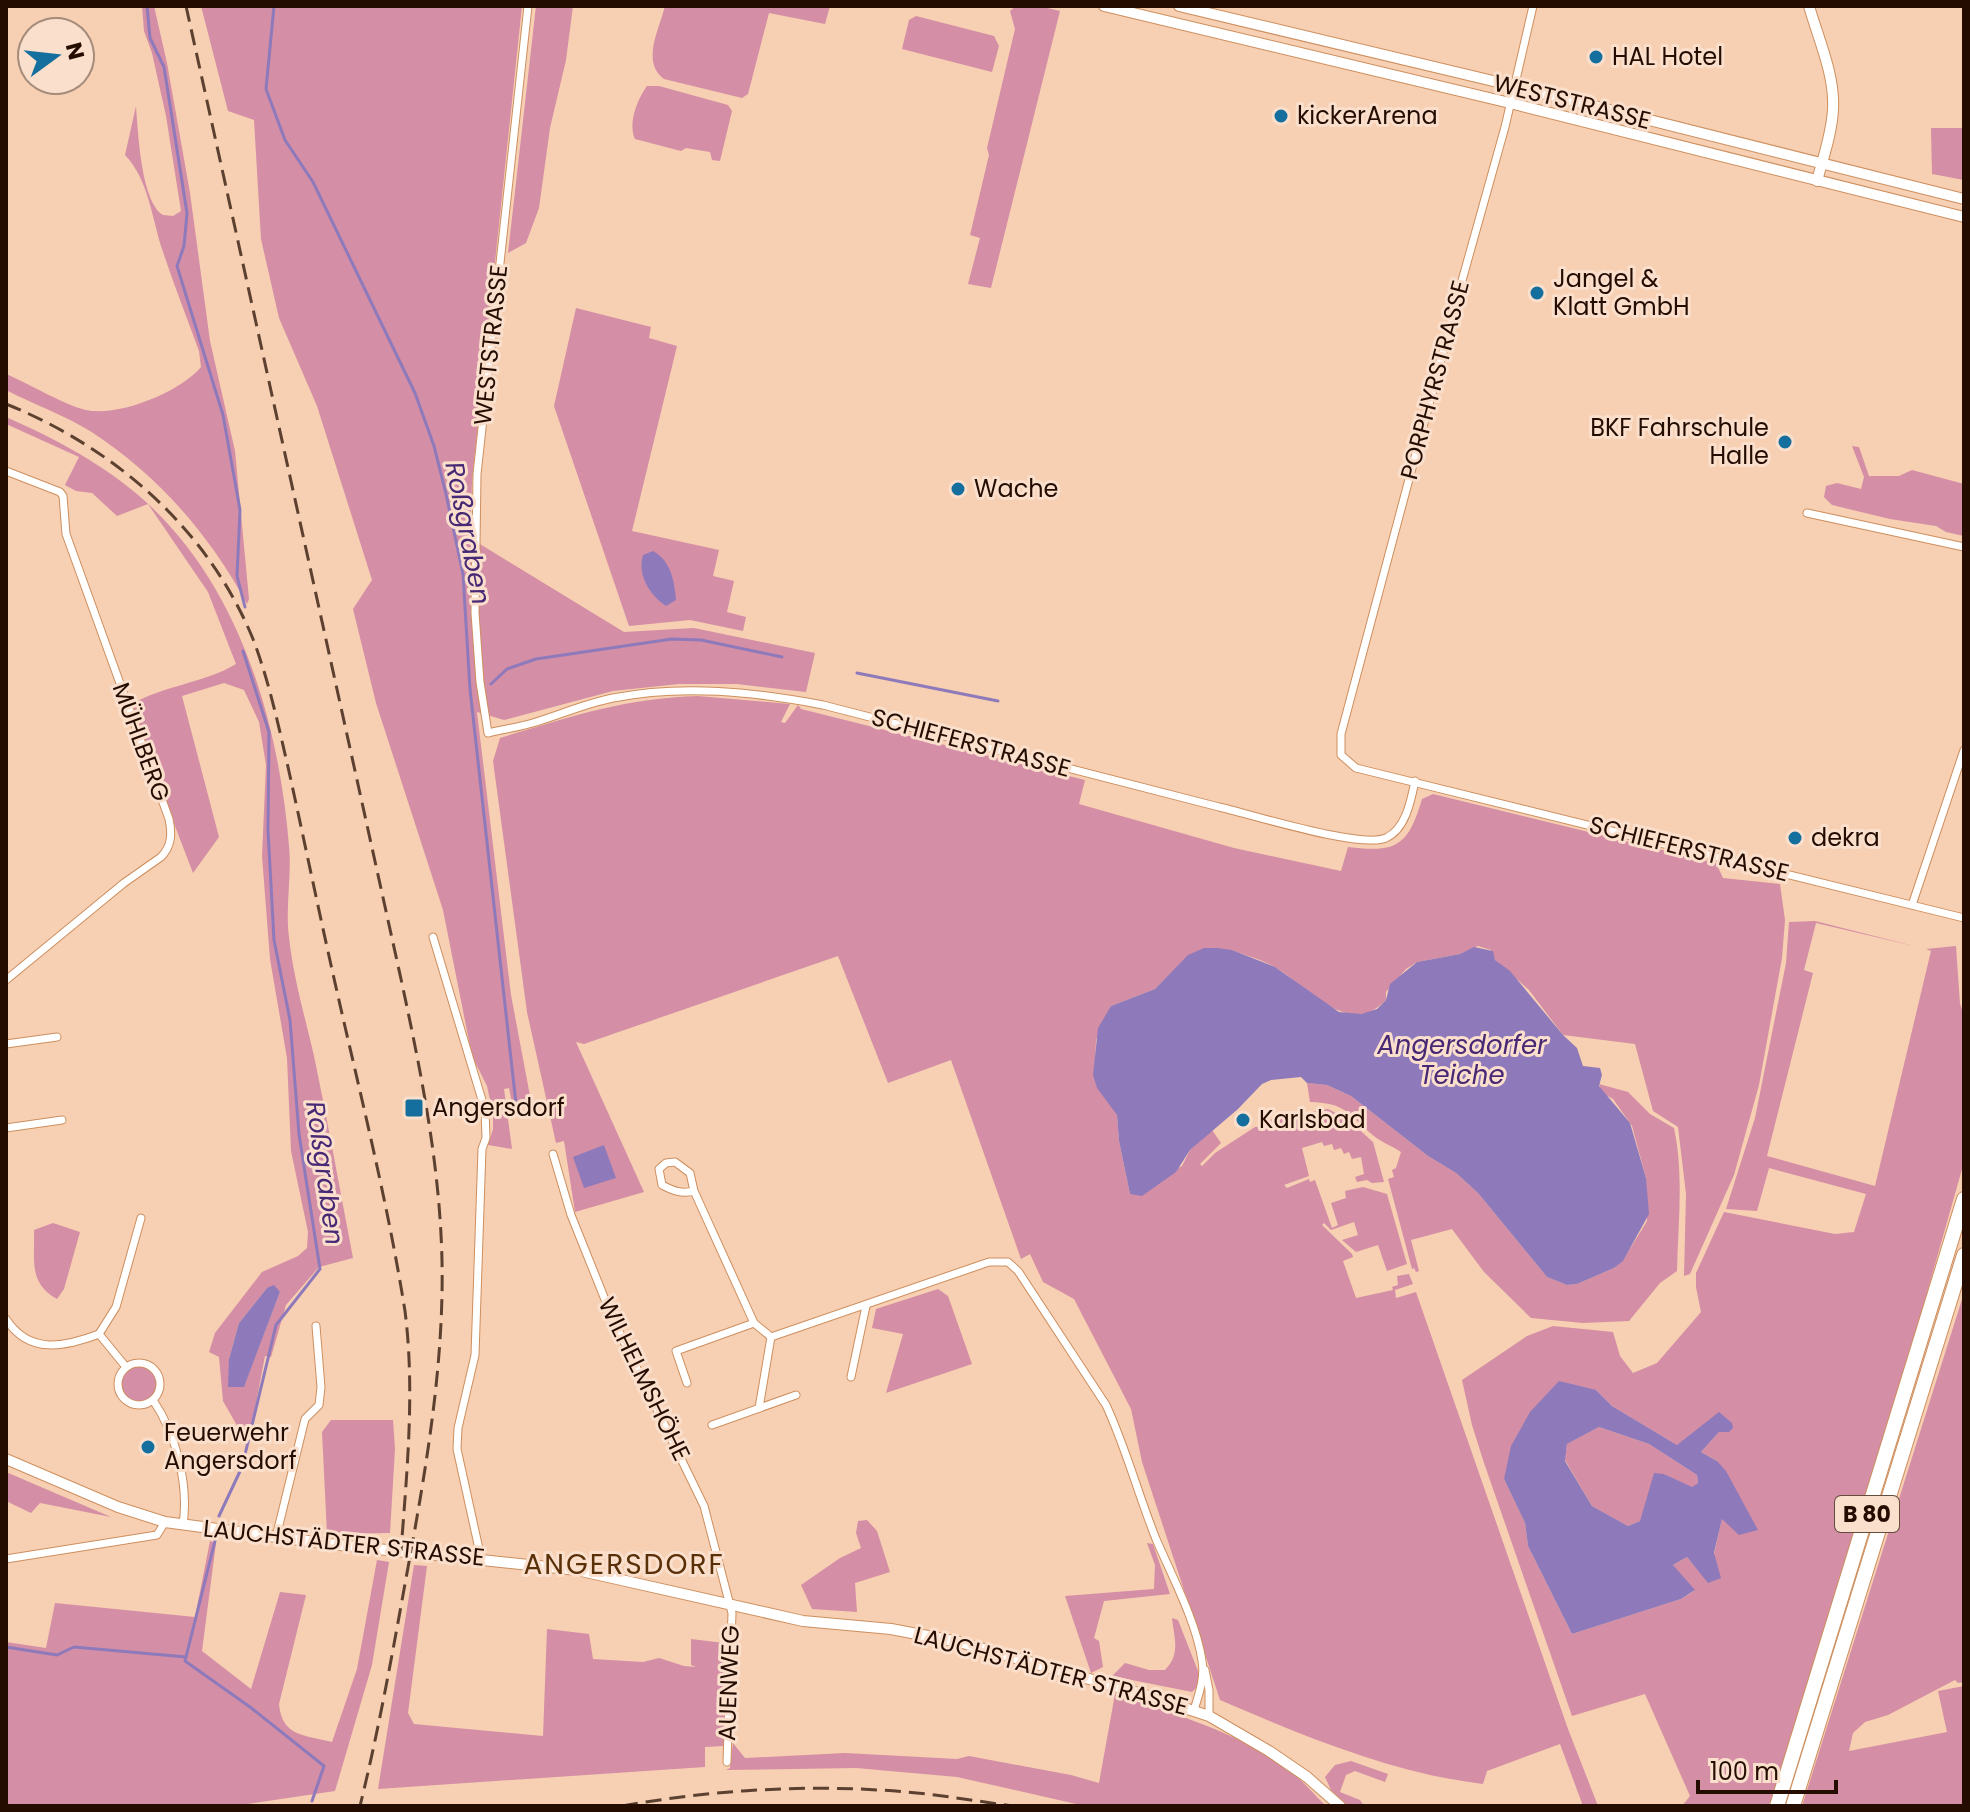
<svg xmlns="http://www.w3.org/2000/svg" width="1970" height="1812" font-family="Poppins,sans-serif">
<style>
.green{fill:#d48ea5;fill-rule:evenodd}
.water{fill:#8e7abb;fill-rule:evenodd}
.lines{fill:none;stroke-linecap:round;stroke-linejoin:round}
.stream{stroke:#8e7abb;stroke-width:3}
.street-casing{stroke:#cd8f5f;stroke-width:9}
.secondary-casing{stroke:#cd8f5f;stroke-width:12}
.highway-casing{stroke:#cd8f5f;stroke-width:16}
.street{stroke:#fff;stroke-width:7}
.secondary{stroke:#fff;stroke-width:10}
.highway{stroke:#fff;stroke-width:14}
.rail{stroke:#5d4130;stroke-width:3;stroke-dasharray:16 8;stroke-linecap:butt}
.poi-dot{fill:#146f9e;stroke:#fadfcc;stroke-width:3}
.labels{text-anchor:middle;stroke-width:6;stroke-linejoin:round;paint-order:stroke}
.shield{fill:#fadfcc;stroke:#644c3d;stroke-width:2}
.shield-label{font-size:22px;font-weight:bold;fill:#240d00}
.poi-label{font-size:24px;fill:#240d00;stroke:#fadfcc;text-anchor:start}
.street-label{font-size:24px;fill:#240d00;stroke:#fadfcc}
.water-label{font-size:26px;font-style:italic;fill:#472875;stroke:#fadfcc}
.quarter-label{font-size:28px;letter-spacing:2px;fill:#5a3009;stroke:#fadfcc}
</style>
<rect width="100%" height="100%" fill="#f7cfb2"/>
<g class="green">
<path d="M 142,6 L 154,6 L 167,63 L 190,193 L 210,341 L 235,451 L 249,599 L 247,604 C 210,535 157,474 90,431 C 64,415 33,404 6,390 L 6,374 C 27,383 67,406 86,410 C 119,417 180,392 201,367 L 199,351 C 187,318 174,285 163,252 C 152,219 149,180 125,155 L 136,106 C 138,131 141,202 163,215 L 173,216 L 181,211 L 166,116 L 152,53 L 144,31 Z"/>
<path d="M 201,6 L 522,6 L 472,481 L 470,538 L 624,632 L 694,628 L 815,653 L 806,692 L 737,684 L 679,684 L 613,691 L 504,720 L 477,712 L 511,995 L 531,1101 L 512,1104 L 509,1088 L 504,1089 L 512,1149 L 488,1145 L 493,1129 L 493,1114 L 487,1086 L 472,1056 L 443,910 L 376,703 L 353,609 L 372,580 L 317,406 L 279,318 L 261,239 L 254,120 L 228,111 Z"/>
<path d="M 536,6 L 573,6 L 566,60 L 550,128 L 539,208 L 526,243 L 508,253 Z"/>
<path d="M 665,6 L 830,6 L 825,24 L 769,13 L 748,94 L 742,98 L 664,79 C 641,62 659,30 665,6 Z"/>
<path d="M 1016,6 L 1039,6 L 1060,11 L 991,288 L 968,284 L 980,238 L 970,235 L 989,155 L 987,148 L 1015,29 L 1010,11 Z"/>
<path d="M 916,16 L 994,36 L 999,46 L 992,72 L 902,49 L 909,20 Z"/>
<path d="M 647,86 L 659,86 L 728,105 L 732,111 L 720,161 L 712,160 L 710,152 L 686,148 L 681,151 L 635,139 C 628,123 637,100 647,86 Z"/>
<path d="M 1931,128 L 1964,128 L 1964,180 L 1932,174 Z"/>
<path d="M 576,308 L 651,327 L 649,338 L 677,346 L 632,531 L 719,550 L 713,576 L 734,581 L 727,612 L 746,617 L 743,631 L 690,620 L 629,626 L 554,406 Z"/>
<path d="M 6,417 C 56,439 105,465 145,501 C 240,587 279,723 289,846 C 292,876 285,907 289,937 C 293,976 305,1017 314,1056 C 328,1123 340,1190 353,1258 L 319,1267 L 286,1305 L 271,1357 L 265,1356 L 248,1445 L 223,1401 L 219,1357 L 209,1352 L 215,1333 L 262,1272 L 298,1256 L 307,1248 L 308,1232 L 291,1151 L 287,1058 L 270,959 L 262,856 L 266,765 L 259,722 L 244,690 L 224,683 L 182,696 L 219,837 L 193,873 L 129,706 C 162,685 203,684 236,664 L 208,592 L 148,504 L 117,516 L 92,493 L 76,491 L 65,485 L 79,457 L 6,424 ZM 267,1288 L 280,1292 L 244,1386 L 229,1359 L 239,1323 Z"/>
<path d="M 1852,446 L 1859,447 L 1869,476 L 1899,476 L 1912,470 L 1964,484 L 1964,536 L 1946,532 L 1936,526 L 1890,519 L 1832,505 L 1824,497 L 1826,486 L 1837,483 L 1861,489 L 1864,477 Z"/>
<path d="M 698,696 L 790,704 L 781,722 L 785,723 L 798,705 L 801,709 L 1085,780 L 1079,804 L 1234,848 L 1341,871 L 1348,847 C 1397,853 1408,846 1422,799 L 1433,794 L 1716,863 L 1723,878 L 1780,884 L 1785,920 L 1782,958 L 1759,1085 L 1734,1175 L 1690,1274 L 1684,1276 L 1686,1194 L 1678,1127 L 1653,1111 L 1635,1044 L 1563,1035 L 1529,990 L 1495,960 L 1491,950 L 1478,946 L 1460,954 L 1417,962 L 1406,969 L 1386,992 L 1386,1000 C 1349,1038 1311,990 1278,969 C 1264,960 1247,956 1232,950 L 1172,972 L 1155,989 L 1111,1006 L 1096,1040 L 1095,1060 L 1117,1115 L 1119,1141 L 1130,1194 L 1182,1166 L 1190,1150 L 1212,1130 L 1221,1143 L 1200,1164 L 1202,1166 L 1215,1153 L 1255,1127 L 1262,1127 L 1272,1119 L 1328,1109 L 1355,1123 L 1354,1125 L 1373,1142 L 1384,1182 L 1372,1183 L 1367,1180 L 1357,1182 L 1355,1177 L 1364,1174 L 1361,1157 L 1352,1159 L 1349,1152 L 1344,1154 L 1341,1148 L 1334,1150 L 1332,1144 L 1324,1146 L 1322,1142 L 1302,1148 L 1309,1176 L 1284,1185 L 1287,1188 L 1309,1179 L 1310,1182 L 1315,1180 L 1332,1228 L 1338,1225 L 1331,1203 L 1346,1198 L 1345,1191 L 1363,1187 L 1387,1194 L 1407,1264 L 1387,1271 L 1378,1245 L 1356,1252 L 1342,1240 L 1358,1235 L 1354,1222 L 1331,1230 L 1324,1223 L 1322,1225 L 1352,1254 L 1353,1257 L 1343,1261 L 1356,1298 L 1393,1290 L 1392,1287 L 1398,1285 L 1397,1276 L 1409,1274 L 1413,1284 L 1395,1290 L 1396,1298 L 1416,1292 L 1568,1729 L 1598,1806 L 1583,1806 L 1560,1744 L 1487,1771 L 1483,1784 C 1392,1773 1304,1736 1220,1700 L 1142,1462 L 1131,1409 L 1074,1299 L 1043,1282 L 1030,1254 L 1021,1259 L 951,1060 L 888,1083 L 838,956 L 584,1044 L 576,1042 L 644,1192 L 575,1212 L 564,1141 L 556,1143 L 527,1012 L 493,761 L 500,738 C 569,717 625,698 698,696 Z"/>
<path d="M 1815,921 L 1918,947 L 1816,923 L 1804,970 L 1813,973 L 1767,1156 L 1875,1186 L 1931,951 L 1926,949 L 1956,946 L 1960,1004 L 1964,1015 L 1964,1162 L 1912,1346 L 1771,1800 L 1768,1806 L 1682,1806 L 1690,1796 L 1645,1694 L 1572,1716 L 1484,1463 L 1472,1425 L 1462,1380 L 1527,1336 L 1553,1326 L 1613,1332 L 1620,1356 L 1633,1373 L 1657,1363 L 1701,1312 L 1696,1287 L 1696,1273 L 1724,1212 L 1835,1234 L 1854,1232 L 1866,1194 L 1769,1168 L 1757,1211 L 1726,1209 L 1755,1118 L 1786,963 L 1789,922 ZM 1596,1390 L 1612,1406 L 1677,1445 L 1732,1423 L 1719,1432 L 1701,1452 L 1717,1461 L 1722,1518 L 1708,1582 L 1687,1557 L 1673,1565 L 1694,1591 L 1681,1599 L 1572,1634 L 1528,1546 L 1525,1523 L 1504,1479 Z"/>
<path d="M 1307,1083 L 1327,1085 L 1351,1096 L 1428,1156 L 1456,1173 L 1478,1193 L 1547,1277 L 1567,1285 L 1577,1284 L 1614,1268 L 1623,1260 L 1647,1221 L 1646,1178 L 1632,1126 L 1613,1099 L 1602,1093 L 1599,1084 L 1628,1092 L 1650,1114 L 1674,1128 C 1684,1175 1678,1223 1677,1271 L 1660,1283 L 1629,1321 L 1583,1323 L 1531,1318 L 1484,1272 L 1452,1229 L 1411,1240 L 1419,1271 L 1416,1272 L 1414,1268 L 1412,1269 L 1388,1179 L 1394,1177 L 1392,1170 L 1396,1168 L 1401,1152 C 1393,1146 1382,1143 1374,1136 C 1348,1115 1348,1103 1310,1102 Z"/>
<path d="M 53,1223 L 80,1232 L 64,1289 L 57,1299 C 28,1283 35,1260 34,1230 Z"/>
<path d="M 938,1289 L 948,1296 L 972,1364 L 886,1393 L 903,1334 L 872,1328 L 876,1309 Z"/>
<path d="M 1964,1293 L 1964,1682 L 1958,1683 L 1955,1680 L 1888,1715 L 1865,1722 L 1853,1733 L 1849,1751 L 1947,1732 L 1938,1691 L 1964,1686 L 1964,1806 L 1802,1806 Z"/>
<circle cx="139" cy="1384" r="18"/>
<path d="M 331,1420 L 393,1420 L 395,1449 L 390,1533 L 327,1534 L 322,1432 Z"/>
<path d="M 1599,1427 L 1649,1444 L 1697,1475 L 1698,1483 L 1692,1488 L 1664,1474 L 1640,1521 L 1628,1526 L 1592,1506 L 1565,1460 L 1567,1444 Z"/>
<path d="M 6,1472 L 111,1517 L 40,1503 L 31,1513 L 6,1501 Z"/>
<path d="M 867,1520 L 877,1531 L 890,1572 L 855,1583 L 857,1612 L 812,1609 L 801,1585 L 840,1558 L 861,1548 L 856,1533 L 858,1521 Z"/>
<path d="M 210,1541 L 216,1543 L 202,1651 L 251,1689 L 280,1592 L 306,1595 L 279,1704 C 282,1737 305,1735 332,1742 L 357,1669 L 377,1560 L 389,1562 L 372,1665 L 335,1791 L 234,1806 L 6,1806 L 6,1642 L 46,1648 L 55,1603 L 195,1617 Z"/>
<path d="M 1147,1543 L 1153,1544 L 1170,1594 L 1104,1601 L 1094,1638 L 1099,1641 L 1103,1667 L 1091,1673 L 1065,1596 L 1154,1589 L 1155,1565 Z"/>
<path d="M 414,1565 L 427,1566 L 408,1713 L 414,1724 L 543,1736 L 547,1629 L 589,1634 L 593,1659 L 643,1662 L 659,1658 L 684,1666 L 696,1667 L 691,1665 L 691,1639 L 724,1643 L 722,1669 L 728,1670 L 724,1746 L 705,1747 L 705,1767 L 378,1789 Z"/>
<path d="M 1172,1618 L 1178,1620 L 1198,1671 L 1199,1685 L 1192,1692 L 1112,1676 L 1125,1663 L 1149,1670 L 1165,1670 C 1181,1654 1174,1638 1172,1618 Z"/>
<path d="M 1115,1694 C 1176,1715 1244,1733 1295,1775 C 1306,1784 1315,1796 1326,1806 L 1085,1806 L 957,1777 L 856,1768 L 726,1770 L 730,1768 L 733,1743 L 745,1758 L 845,1753 L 957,1759 L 969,1756 L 1071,1775 L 1099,1783 Z"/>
<path d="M 1351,1761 L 1388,1774 L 1385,1782 L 1355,1771 L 1346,1775 L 1340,1792 L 1360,1800 L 1364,1806 L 1348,1806 L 1331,1790 L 1325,1777 L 1335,1765 Z"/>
</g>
<g class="water">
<path d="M 653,551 C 671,561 674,580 676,600 L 666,606 C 649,595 637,574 643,555 Z"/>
<path d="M 1474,947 L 1493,951 L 1495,960 L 1510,971 L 1563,1035 L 1577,1048 L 1583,1066 L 1600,1068 L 1602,1075 L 1599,1086 L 1630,1123 L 1646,1178 L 1649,1214 L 1623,1261 L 1614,1268 L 1577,1284 L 1567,1285 L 1547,1277 L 1478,1193 L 1456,1173 L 1428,1156 L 1351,1096 L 1327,1085 L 1307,1083 L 1301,1077 L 1271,1080 L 1262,1084 L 1238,1109 L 1190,1150 L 1176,1172 L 1142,1196 L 1130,1194 L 1119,1141 L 1117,1115 L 1097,1088 L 1093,1075 L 1098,1028 L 1111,1006 L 1155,989 L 1188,955 L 1204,948 L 1217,948 L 1232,950 L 1275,967 L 1339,1012 L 1361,1014 L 1377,1009 L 1386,1000 L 1390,984 L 1417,962 L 1460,954 Z"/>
<path d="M 604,1145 L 616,1178 L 584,1188 L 573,1157 Z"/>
<path d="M 274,1285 L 280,1292 L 244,1387 L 228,1387 L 229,1359 L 239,1323 L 267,1288 Z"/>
<path d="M 1559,1381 L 1596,1390 L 1612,1406 L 1677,1445 L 1719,1412 L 1732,1423 L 1733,1428 L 1729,1432 L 1719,1432 L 1701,1452 L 1717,1461 L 1726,1471 L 1758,1530 L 1739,1535 L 1722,1519 L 1714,1553 L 1721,1578 L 1708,1583 L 1687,1557 L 1673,1565 L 1695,1590 L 1681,1599 L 1572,1634 L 1528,1546 L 1525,1523 L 1504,1479 L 1511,1446 L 1530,1412 ZM 1599,1427 L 1649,1444 L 1697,1475 L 1698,1483 L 1692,1487 L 1664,1474 L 1654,1473 L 1640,1521 L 1628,1526 L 1592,1506 L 1565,1461 L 1567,1444 Z"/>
</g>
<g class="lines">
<g class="stream">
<path d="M 147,6 L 150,38 L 164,67 L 187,213 L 184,246 L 177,266 L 223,415 L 240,510 L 237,576 L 245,607"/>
<path d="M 274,6 L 266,89 L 285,140 L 313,182 L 415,393 L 434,446 L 446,494 L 463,574 L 470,689 L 516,1104"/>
<path d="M 857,673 L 998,701"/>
<path d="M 491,684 L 507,669 L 536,659 L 672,639 L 701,640 L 782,657"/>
<path d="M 219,1516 L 242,1467 L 276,1325 L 320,1269 L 299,1134 L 290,1020 L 274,940 L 268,830 L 269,732 L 243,651"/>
<path d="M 216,1537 L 185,1661 L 250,1707 L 324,1766 L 312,1801"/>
<path d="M 6,1647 L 57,1655 L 74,1647 L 186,1657"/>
</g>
<g class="street-casing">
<g id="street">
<path d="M 528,6 L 477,474 L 475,613 L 480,682 L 488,733 C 504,729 521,727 536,722 C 562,714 587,703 613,698 C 683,684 754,692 823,705 C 955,739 1087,773 1219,807 C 1250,814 1360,849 1386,838 C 1406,829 1411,800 1415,781"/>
<path d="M 1533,6 L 1505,127 L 1463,277 L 1341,734 L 1341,755 L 1356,768 L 1964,918"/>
<path d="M 6,471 L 60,492 L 63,496 L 66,534 L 169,819 C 172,833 172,846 161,857 L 124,883 L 6,980"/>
<path d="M 1807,513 L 1964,547"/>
<path d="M 1912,905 L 1964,750"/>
<path d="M 433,937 L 485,1110 L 486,1138 L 482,1149 L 475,1355 L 458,1428 L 457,1449 L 481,1558"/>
<path d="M 6,1044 L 57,1037"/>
<path d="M 6,1128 L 62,1120"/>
<path d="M 553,1154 L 571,1215 L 612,1317 L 704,1506 L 732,1613 L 727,1762"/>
<path d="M 694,1191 C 682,1194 673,1191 662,1185 L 659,1169 L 666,1163 L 675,1162 L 690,1173 L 694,1191 L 754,1323 L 771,1337 L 989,1262 L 1008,1262 L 1018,1271 L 1106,1405 C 1126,1448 1138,1494 1156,1539 C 1171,1574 1197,1623 1202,1661 C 1205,1677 1199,1694 1194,1710"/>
<path d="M 6,1319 C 29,1355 65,1347 99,1334"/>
<path d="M 99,1334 L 116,1307 L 141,1218"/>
<path d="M 99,1334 L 126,1367"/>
<circle cx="139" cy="1384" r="21"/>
<path d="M 851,1377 L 866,1306"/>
<path d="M 687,1383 L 676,1351 L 754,1323"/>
<path d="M 153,1400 C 176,1434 189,1484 183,1525"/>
<path d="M 759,1408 L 771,1337"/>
<path d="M 712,1425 L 796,1395"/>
<path d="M 276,1537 L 305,1419 L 319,1405 L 321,1387 L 316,1326"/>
<path d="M 6,1559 L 157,1535 L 165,1522"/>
<path d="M 1205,1670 L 1209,1690 L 1209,1716"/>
</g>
</g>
<g class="secondary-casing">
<g id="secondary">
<path d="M 1104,6 L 1510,103 L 1964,217"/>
<path d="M 1179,6 L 1514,86 L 1964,199"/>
<path d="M 1809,6 C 1818,38 1835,75 1833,109 C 1832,133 1823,158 1817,181"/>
<path d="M 6,1459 L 118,1507 L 165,1522 L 330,1544 L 577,1570 L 803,1621 L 891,1629 L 959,1642 L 1142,1694 L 1209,1716 L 1269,1751 L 1307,1777 L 1340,1806"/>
</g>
</g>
<g class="highway-casing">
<g id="highway">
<path d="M 1777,1806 L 1964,1199"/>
<path d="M 1793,1806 L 1964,1255"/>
</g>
</g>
<use href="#street" class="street"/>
<use href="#secondary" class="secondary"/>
<use href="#highway" class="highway"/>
<g class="rail">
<path d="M 186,6 L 401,979 C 421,1072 440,1165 442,1261 C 444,1362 427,1463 409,1562 C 394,1644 380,1725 360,1806"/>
<path d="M 6,404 C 115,448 208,529 253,639 C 269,681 278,724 288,767 C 302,830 315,893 329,956 C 355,1074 386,1192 405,1311 C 415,1390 407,1471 401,1551"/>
<path d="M 622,1806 C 706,1791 794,1785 879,1790 C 924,1792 968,1800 1013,1806"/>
</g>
</g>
<g class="poi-dot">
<circle cx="1596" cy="57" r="8"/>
<circle cx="1281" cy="116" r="8"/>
<circle cx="1537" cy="293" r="8"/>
<circle cx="1785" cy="442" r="8"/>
<circle cx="958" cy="489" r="8"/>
<circle cx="1795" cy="838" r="8"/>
<rect x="404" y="1098" width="20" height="20" rx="4"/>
<circle cx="1243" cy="1120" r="8"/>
<circle cx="148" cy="1447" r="8"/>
</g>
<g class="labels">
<rect class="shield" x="1835" y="1496" width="64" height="36" rx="6"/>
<g class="shield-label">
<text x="1867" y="1522">B 80</text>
</g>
<g class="poi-label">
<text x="1612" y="65">HAL Hotel</text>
<text x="1297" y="124">kickerArena</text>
<text x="1553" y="287">Jangel &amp;<tspan x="1553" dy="28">Klatt GmbH</tspan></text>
<text x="1769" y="436" text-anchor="end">BKF Fahrschule<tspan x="1769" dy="28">Halle</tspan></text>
<text x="974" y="497">Wache</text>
<text x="1811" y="846">dekra</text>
<text x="432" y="1116">Angersdorf</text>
<text x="1259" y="1128">Karlsbad</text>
<text x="164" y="1441">Feuerwehr<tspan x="164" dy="28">Angersdorf</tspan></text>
</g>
<g class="street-label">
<text transform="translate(1572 102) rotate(14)" y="8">WESTSTRASSE</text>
<text transform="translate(491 345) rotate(-84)" y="8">WESTSTRASSE</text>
<text transform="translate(1435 380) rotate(-75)" y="8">PORPHYRSTRASSE</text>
<text transform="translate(141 742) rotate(70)" y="8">MÜHLBERG</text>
<text transform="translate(971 743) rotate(15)" y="8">SCHIEFERSTRASSE</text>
<text transform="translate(1689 849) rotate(14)" y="8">SCHIEFERSTRASSE</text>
<text transform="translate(644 1379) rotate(64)" y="8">WILHELMSHÖHE</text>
<text transform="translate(344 1543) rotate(6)" y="8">LAUCHSTÄDTER STRASSE</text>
<text transform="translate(1051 1671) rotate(15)" y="8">LAUCHSTÄDTER STRASSE</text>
<text transform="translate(729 1683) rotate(-88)" y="8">AUENWEG</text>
</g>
<g class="water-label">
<text transform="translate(468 533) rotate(79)" y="9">Roßgraben</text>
<text x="1462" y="1054">Angersdorfer<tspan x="1462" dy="30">Teiche</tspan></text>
<text transform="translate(325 1173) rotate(82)" y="9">Roßgraben</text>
</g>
<g class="quarter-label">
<text x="624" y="1574">ANGERSDORF</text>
</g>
</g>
<rect width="1970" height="1812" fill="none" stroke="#240d00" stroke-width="16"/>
<g transform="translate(56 56) rotate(75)"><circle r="38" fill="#fadfcc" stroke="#a48b7a" stroke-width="2"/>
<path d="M0-6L14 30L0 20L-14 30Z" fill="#146f9e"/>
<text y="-12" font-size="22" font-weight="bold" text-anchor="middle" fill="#240d00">N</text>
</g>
<path d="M1698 1780v12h138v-12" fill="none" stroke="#240d00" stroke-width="4"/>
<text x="1710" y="1780" font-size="24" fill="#240d00" stroke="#fadfcc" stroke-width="6" paint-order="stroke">100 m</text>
</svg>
